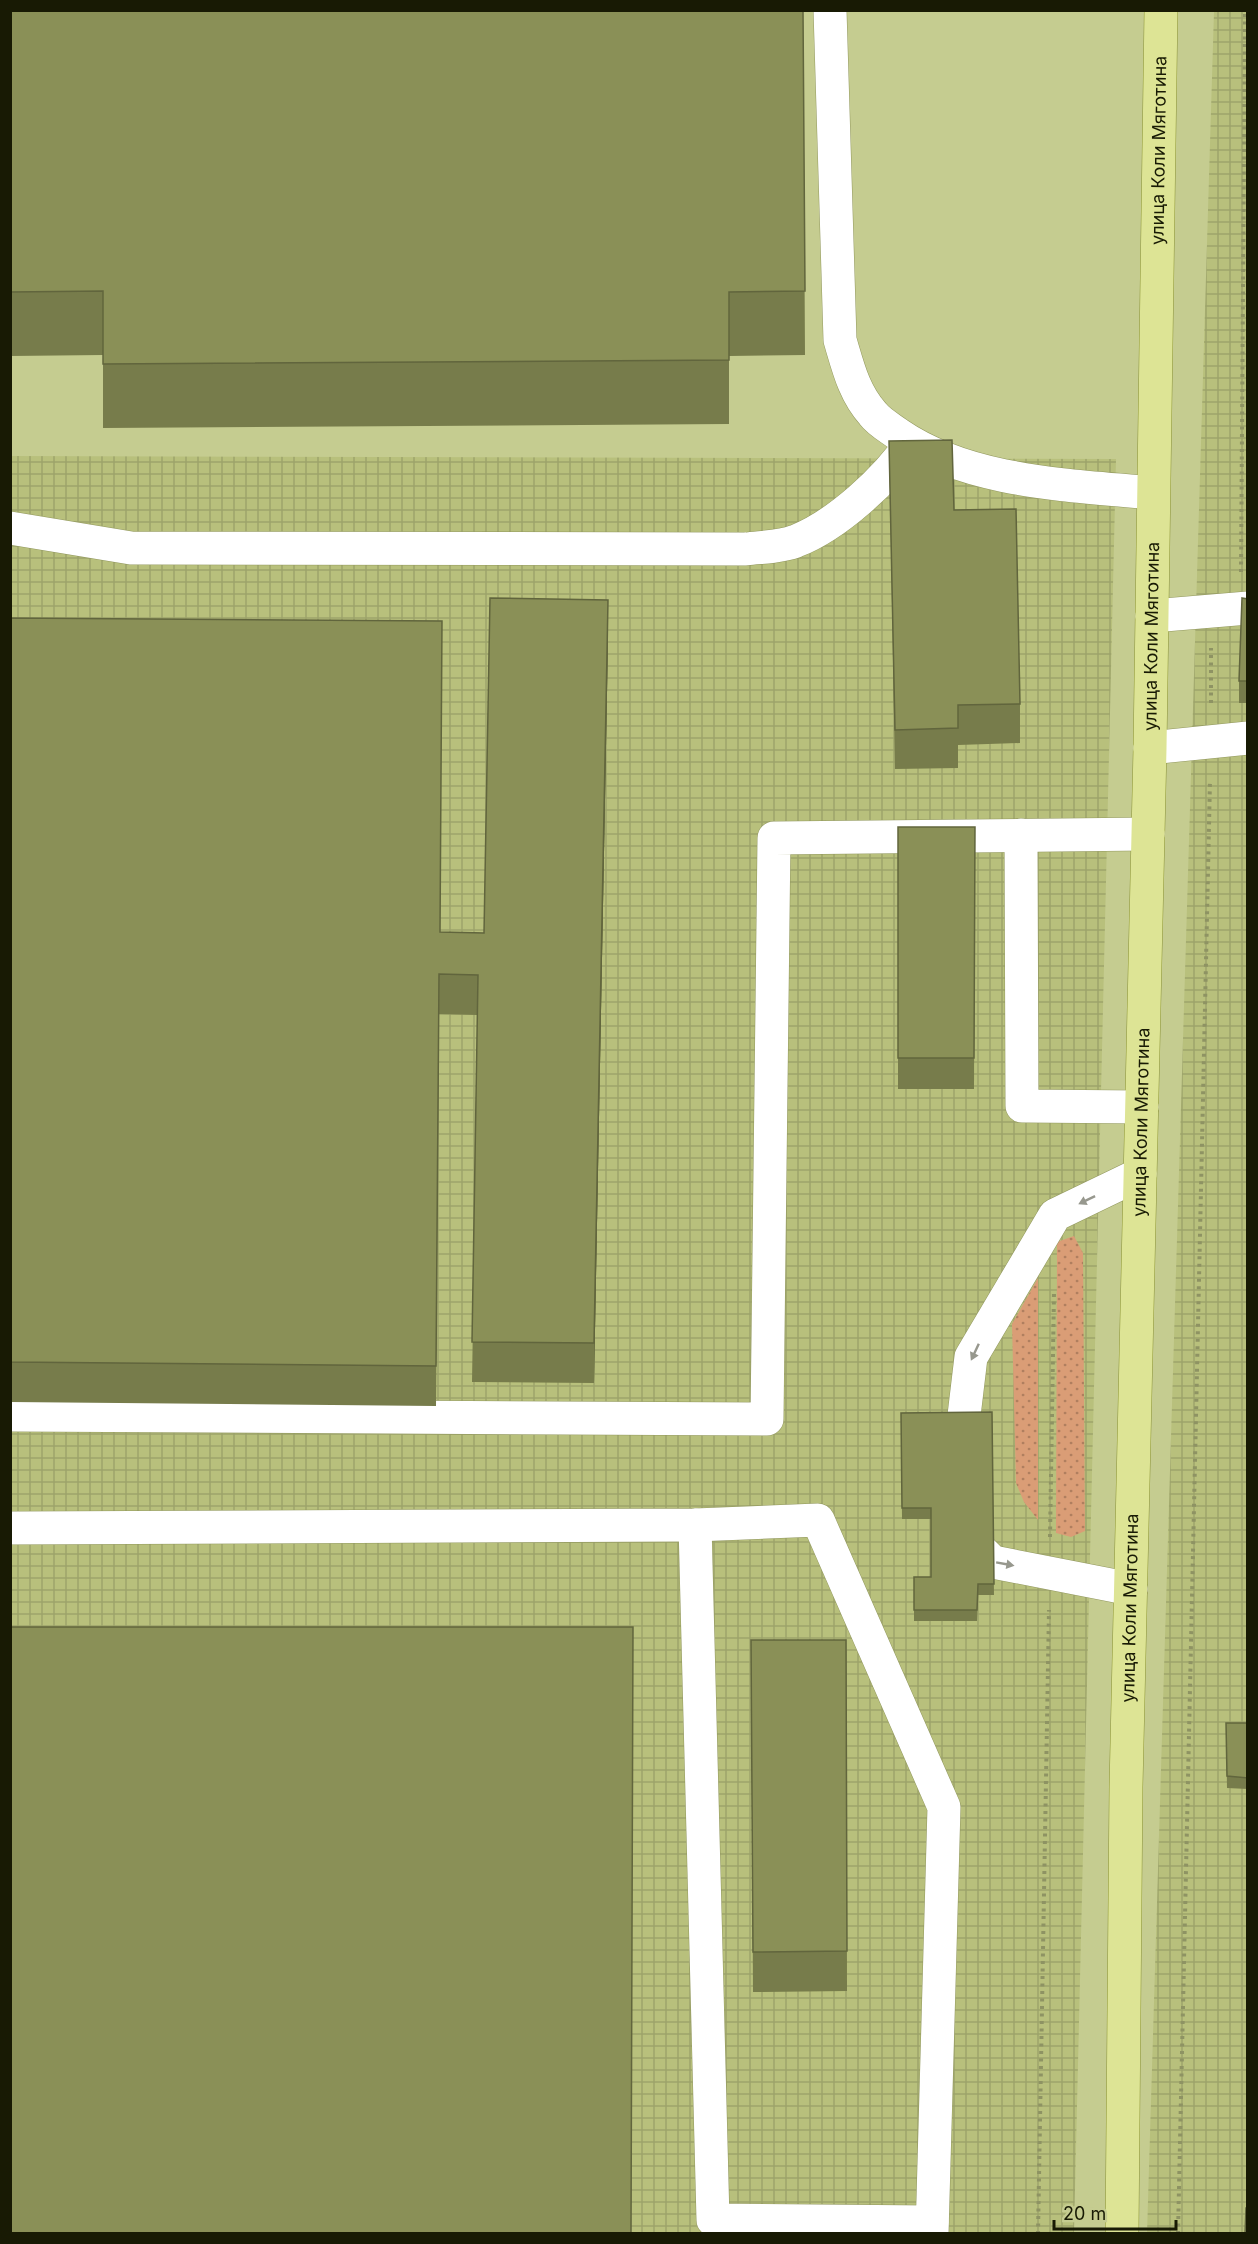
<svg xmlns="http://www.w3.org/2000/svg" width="1258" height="2244" font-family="Inter,sans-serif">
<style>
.industrial{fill:url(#industrial-grid)}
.grass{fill:url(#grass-dots)}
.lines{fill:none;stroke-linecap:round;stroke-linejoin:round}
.minor-casing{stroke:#92985e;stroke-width:34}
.major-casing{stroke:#8a9234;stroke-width:34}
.path{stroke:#8e9363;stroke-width:4;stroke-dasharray:3 4.5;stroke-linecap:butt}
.minor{stroke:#fff;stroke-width:33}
.major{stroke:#dde495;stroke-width:33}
.wall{fill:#777c4b}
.shaded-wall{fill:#61653d}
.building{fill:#8a9057;stroke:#61653d;stroke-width:1.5}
.oneway{fill:#97988e}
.labels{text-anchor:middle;stroke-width:5;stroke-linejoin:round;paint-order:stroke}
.street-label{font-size:18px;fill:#181a04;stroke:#c5cc90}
</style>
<defs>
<pattern id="industrial-grid" width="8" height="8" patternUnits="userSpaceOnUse" patternTransform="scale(1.5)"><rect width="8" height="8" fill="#b8c07c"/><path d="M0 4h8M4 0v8" fill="none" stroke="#9da46a"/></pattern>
<pattern id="grass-dots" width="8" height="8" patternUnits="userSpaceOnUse" patternTransform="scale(1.5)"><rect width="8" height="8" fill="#da9d76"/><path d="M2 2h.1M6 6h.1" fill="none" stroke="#b07f5f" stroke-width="1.8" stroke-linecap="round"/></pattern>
</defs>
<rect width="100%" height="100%" fill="#c5cc90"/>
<g class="industrial">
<path d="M 1247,10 L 1248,2233 L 1147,2234 L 1214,11 Z"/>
<path d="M 11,456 L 1116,459 L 1074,2233 L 11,2234 Z"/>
</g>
<g class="grass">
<path d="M 1074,1236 L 1083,1253 L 1085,1531 L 1071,1537 L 1056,1533 L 1057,1242 Z"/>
<path d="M 1038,1278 L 1038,1520 L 1024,1502 L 1016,1483 L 1012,1324 Z"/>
</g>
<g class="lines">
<g class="minor-casing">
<g id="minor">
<path d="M 830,10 L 840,340 C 848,367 854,393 873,414 C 879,422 890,428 898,434 C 969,483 1070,485 1153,493"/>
<path d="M 10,528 L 131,548 L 746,549 C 761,547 782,547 796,541 C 837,525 887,479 911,443"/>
<path d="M 1152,616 L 1248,608"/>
<path d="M 1150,748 L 1248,738"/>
<path d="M 1021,835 L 1022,1106 L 1142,1107"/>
<path d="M 10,1415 L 767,1419 L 774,838 L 1148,834"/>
<path d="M 962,1455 L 963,1424 L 971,1357 L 1055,1215 L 1140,1174"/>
<path d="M 695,1525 L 713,2220 L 932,2222"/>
<path d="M 10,1528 L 695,1525 L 818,1520 L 944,1807 L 932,2234"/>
<path d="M 961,1531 L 993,1562 L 1131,1589"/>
</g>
</g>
<g class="major-casing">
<g id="major">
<path id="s1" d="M 1122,2234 L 1126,1787 L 1150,748 L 1161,10"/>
</g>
</g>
<g class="path">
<path d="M 1241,572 L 1245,10"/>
<path d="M 1211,703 L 1211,648"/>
<path d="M 1050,1537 L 1054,1292"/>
<path d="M 1038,2234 L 1049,1610"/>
<path d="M 1178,2234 L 1210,780"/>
</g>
<use href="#minor" class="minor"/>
<use href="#major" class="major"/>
</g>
<g class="wall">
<path d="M 10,10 L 803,10 L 805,355 L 729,356 L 729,424 L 103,428 L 103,355 L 10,356 Z"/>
<path d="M 889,441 L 954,510 L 1020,704 L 1020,743 L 958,745 L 958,768 L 895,769 Z"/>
<path d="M 1248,599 L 1248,703 L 1239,703 L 1239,681 Z"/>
<path d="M 10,618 L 440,932 L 484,933 L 608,640 L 594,1383 L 472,1382 L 478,1015 L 439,1014 L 436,1406 L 10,1402 Z"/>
<path d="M 898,827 L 975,827 L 974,1089 L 898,1089 Z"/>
<path d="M 992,1412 L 994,1595 L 978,1595 L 977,1621 L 914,1621 L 914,1577 L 931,1577 L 931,1519 L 902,1519 L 901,1413 Z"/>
<path d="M 751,1640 L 846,1640 L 847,1991 L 753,1992 Z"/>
<path d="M 1226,1723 L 1248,1723 L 1248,1789 L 1227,1788 Z"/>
</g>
<path class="shaded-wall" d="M 608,600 L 608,640 L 594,1383 L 594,1343 Z"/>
<g class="building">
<path d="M 10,10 L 803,10 L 805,291 L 729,292 L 729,360 L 103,364 L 103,291 L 10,292 Z"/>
<path d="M 952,440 L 954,510 L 1016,509 L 1020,704 L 958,705 L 958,728 L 895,730 L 889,441 Z"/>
<path d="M 490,598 L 608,600 L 594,1343 L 472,1342 L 478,975 L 439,974 L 436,1366 L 10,1362 L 10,618 L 442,621 L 440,932 L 484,933 Z"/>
<path d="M 1242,598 L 1248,599 L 1248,681 L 1239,681 Z"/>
<path d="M 898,827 L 975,827 L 974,1058 L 898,1058 Z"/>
<path d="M 992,1412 L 994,1584 L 978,1584 L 977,1610 L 914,1610 L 914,1577 L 931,1577 L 931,1508 L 902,1508 L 901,1413 Z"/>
<path d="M 10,1627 L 633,1627 L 631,2234 L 10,2234 Z"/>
<path d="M 751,1640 L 846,1640 L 847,1951 L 753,1952 Z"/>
<path d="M 1226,1723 L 1248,1723 L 1248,1778 L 1227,1776 Z"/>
<path d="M 1246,2208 L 1248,2208 L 1248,2234 L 1245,2234 Z"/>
</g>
<defs><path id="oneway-solid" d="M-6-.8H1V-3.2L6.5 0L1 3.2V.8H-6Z" transform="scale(1.5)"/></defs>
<g class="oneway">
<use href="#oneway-solid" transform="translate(1087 1200) rotate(154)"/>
<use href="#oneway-solid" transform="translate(975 1352) rotate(115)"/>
<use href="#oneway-solid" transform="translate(1005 1564) rotate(10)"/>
</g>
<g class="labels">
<g class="street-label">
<text dy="6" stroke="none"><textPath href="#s1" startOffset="2084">улица Коли Мяготина</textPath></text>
<text dy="6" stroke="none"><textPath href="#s1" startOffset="1598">улица Коли Мяготина</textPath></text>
<text dy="6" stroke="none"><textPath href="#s1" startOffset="1112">улица Коли Мяготина</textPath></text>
<text dy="6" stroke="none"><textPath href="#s1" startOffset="626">улица Коли Мяготина</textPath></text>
</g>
</g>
<rect width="1258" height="2244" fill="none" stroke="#181a04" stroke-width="24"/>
<path d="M1054 2220v9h122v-9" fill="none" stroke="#181a04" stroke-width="3"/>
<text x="1063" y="2220" font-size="18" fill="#181a04" stroke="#c5cc90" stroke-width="4.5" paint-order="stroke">20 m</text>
</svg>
